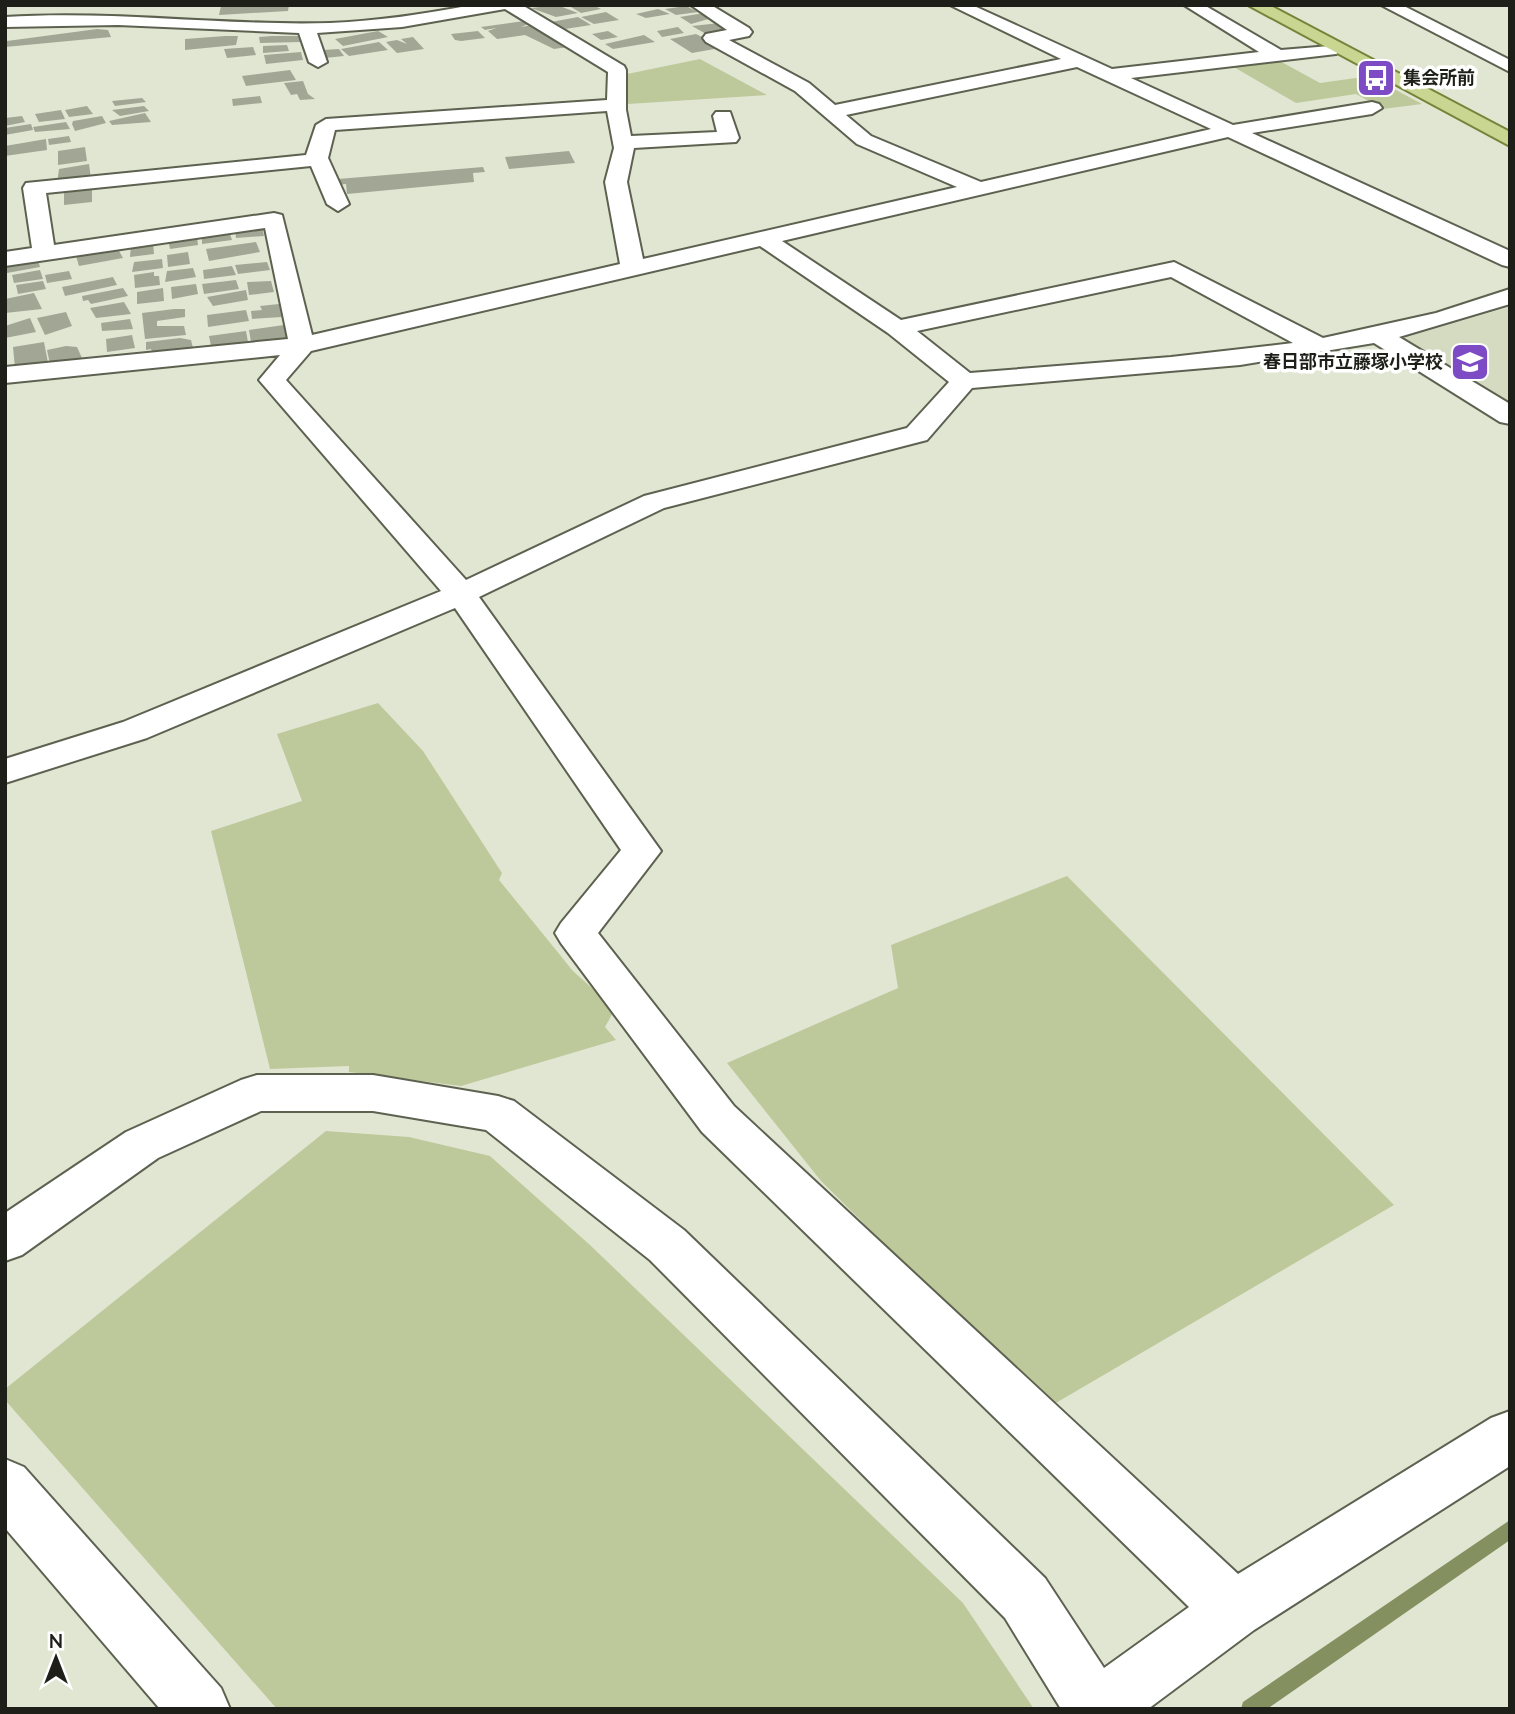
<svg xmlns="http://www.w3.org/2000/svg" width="1515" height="1714" font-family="Mulish,'Noto Sans JP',sans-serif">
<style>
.built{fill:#d4dbc1}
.green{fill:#bec99b}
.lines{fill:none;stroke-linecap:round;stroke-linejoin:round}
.stream{fill:#859061;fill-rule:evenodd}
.building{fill:#a2a795}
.minor-casing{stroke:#5d6150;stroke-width:4}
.major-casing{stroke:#758438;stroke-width:4}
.minor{fill:#fff;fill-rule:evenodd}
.major{fill:#c8d692;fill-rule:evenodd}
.labels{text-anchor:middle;stroke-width:7;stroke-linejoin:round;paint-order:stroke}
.far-poi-label{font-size:18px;font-weight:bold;fill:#1d1f18;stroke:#fff;text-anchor:start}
</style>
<rect width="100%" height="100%" fill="#e1e6d3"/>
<path class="built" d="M 1510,307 L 1510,408 L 1402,342 L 1403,338 Z"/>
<g class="green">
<path d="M 700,59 L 767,95 L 628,104 L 627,74 Z"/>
<path d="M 1278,60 L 1320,83 L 1370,76 L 1422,104 L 1383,109 L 1356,94 L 1296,103 L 1232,66 Z"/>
<path d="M 378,703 L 423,751 L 502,873 L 499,880 L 573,971 L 615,1009 L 605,1027 L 616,1040 L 461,1086 L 349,1072 L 349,1066 L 270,1069 L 211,831 L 302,801 L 277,734 Z"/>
<path d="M 1067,876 L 1394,1205 L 1049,1407 L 821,1181 L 727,1063 L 898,988 L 891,945 Z"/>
<path d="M 326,1131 L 409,1137 L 490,1156 L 590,1245 L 963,1603 L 1034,1709 L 277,1709 L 5,1400 L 5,1389 Z"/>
</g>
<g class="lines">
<path class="stream" d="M 1510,1520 L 1510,1540 L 1267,1709 L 1241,1709 L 1243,1702 Z"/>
</g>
<g class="building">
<path d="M 238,5 L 238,7 L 289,5 L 288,11 L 219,15 L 221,6 Z"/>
<path d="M 557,5 L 578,13 L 556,17 L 531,8 Z"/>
<path d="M 582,5 L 593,5 L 601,9 L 581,13 L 571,7 Z"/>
<path d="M 686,6 L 698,12 L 676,15 L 665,9 Z"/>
<path d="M 658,9 L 670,14 L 646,18 L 636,14 Z"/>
<path d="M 606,12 L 619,20 L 594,24 L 581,17 Z"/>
<path d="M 704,13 L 712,18 L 691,24 L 680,17 Z"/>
<path d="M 578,17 L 591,25 L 565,29 L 551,22 Z"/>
<path d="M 524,21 L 528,24 L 521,27 L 532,25 L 568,47 L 554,49 L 525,35 L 497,39 L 488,31 L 496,28 L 485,30 L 481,27 Z"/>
<path d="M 720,23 L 731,29 L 706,34 L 692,26 Z"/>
<path d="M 678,27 L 684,33 L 662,37 L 657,31 Z"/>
<path d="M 97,29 L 108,30 L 111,37 L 5,47 L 7,41 Z"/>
<path d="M 378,31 L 388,37 L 343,46 L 335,39 Z"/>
<path d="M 478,31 L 485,38 L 461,41 L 455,40 L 451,34 Z"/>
<path d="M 608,31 L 618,37 L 601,40 L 592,34 Z"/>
<path d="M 696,34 L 710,41 L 720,48 L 692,53 L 670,39 Z"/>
<path d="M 644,35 L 655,42 L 613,49 L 605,44 Z"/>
<path d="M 225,36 L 238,36 L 236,45 L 185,50 L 185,39 Z"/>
<path d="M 272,36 L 298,36 L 301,42 L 260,43 L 259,37 Z"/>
<path d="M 413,37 L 424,49 L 397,53 L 386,42 L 397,40 L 407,44 L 401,39 Z"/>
<path d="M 379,42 L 388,50 L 349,56 L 341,49 Z"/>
<path d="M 287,45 L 289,51 L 263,53 L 263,46 Z"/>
<path d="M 253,47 L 256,55 L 227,58 L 224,49 Z"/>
<path d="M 339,49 L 344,56 L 325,58 L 323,50 Z"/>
<path d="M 301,52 L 303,60 L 266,64 L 264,55 Z"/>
<path d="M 290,70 L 296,80 L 246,86 L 242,76 Z"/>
<path d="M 303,81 L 308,94 L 315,99 L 300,100 L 297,94 L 291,95 L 284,83 Z"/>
<path d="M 260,96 L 262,103 L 233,106 L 232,99 Z"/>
<path d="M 142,98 L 146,102 L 115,106 L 112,101 Z"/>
<path d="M 87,106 L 93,114 L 69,117 L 65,110 Z"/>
<path d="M 144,106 L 149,111 L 120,116 L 112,110 Z"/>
<path d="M 61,110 L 65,119 L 39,122 L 35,114 Z"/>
<path d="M 145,113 L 151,122 L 112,125 L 109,121 Z"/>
<path d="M 22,116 L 25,122 L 5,126 L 5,118 Z"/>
<path d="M 102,116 L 106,123 L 75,131 L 72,124 L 73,121 Z"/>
<path d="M 66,122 L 70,129 L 35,132 L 33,127 Z"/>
<path d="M 31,124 L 33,130 L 5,135 L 5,128 Z"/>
<path d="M 69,136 L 71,142 L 49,145 L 48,139 Z"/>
<path d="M 46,139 L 47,150 L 5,156 L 5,146 Z"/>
<path d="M 85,147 L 87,161 L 58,165 L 58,151 Z"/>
<path d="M 569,151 L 575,163 L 509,169 L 505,157 Z"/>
<path d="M 89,164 L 91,179 L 57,183 L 59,169 Z"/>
<path d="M 483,167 L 485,172 L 473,173 L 474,182 L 347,194 L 346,184 L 338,185 L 338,179 Z"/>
<path d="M 92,187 L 92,202 L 64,205 L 64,189 Z"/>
<path d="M 262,227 L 264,236 L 236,238 L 235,229 Z"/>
<path d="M 229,231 L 232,240 L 202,244 L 202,234 Z"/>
<path d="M 197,236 L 198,245 L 170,249 L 168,239 Z"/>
<path d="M 153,242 L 154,254 L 130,257 L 131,245 Z"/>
<path d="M 256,242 L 260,252 L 209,261 L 206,249 Z"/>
<path d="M 118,249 L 123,258 L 79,266 L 76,256 Z"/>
<path d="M 188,252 L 190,264 L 168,267 L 167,255 Z"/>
<path d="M 162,259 L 163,268 L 132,272 L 134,262 Z"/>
<path d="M 38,260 L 40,267 L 7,273 L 5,267 Z"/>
<path d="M 267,262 L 270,270 L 238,274 L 235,265 Z"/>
<path d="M 232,266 L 236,275 L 204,279 L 203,270 Z"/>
<path d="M 193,268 L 196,277 L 165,282 L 167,271 Z"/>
<path d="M 40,270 L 43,279 L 14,283 L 12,275 Z"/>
<path d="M 69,271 L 72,279 L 47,283 L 45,275 Z"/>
<path d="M 154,272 L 154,276 L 159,276 L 160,285 L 135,288 L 134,275 Z"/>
<path d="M 113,277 L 117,285 L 65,296 L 62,287 Z"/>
<path d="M 236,280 L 239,289 L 204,294 L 202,284 Z"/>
<path d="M 43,281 L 46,289 L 18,294 L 16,285 Z"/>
<path d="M 271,281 L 274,292 L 249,295 L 247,282 Z"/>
<path d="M 196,284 L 198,294 L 172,299 L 171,287 Z"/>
<path d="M 123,288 L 128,296 L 91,304 L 88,300 L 83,301 L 82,296 Z"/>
<path d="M 163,288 L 164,301 L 137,304 L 137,292 Z"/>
<path d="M 246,290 L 248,300 L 213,306 L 207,297 Z"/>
<path d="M 34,293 L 42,309 L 5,313 L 5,299 Z"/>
<path d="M 124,302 L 131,314 L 96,318 L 90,308 Z"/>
<path d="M 279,304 L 282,317 L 252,319 L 251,311 L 262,310 L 260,306 Z"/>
<path d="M 174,309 L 185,309 L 185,317 L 157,321 L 157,326 L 184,326 L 186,335 L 145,339 L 142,313 Z"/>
<path d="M 246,310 L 249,321 L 208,327 L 207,315 Z"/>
<path d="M 66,312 L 72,326 L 45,335 L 37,318 Z"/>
<path d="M 30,318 L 36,332 L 5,338 L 5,326 Z"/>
<path d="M 130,319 L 133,329 L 102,331 L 101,323 Z"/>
<path d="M 284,325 L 287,338 L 251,342 L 249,330 Z"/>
<path d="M 246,331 L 248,342 L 211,346 L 209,336 Z"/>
<path d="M 132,335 L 135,348 L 107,352 L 106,339 Z"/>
<path d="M 180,338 L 191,340 L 193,348 L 153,354 L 151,349 L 146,350 L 146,342 Z"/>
<path d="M 44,342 L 48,363 L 15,368 L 13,347 Z"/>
<path d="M 66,346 L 77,347 L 82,358 L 50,364 L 47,350 Z"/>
</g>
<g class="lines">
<g class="minor-casing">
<g id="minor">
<path d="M 472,5 L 522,5 L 624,66 L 626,70 L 626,110 L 631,136 L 717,132 L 713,116 L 716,112 L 730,112 L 739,138 L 736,142 L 634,148 L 627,182 L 643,259 L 957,187 L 857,144 L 795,91 L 706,42 L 703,38 L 706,34 L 727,30 L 691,5 L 711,5 L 749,28 L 752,32 L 749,36 L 729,40 L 809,83 L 835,105 L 1061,59 L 950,5 L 972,5 L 1112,69 L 1259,52 L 1184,5 L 1204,5 L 1281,50 L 1342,45 L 1345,49 L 1336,54 L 1131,78 L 1233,125 L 1372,102 L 1379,104 L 1382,108 L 1372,114 L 1252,133 L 1510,251 L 1510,267 L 1502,265 L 1228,137 L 782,241 L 901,320 L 1174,262 L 1323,338 L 1436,313 L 1510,289 L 1510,304 L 1399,337 L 1510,404 L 1510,424 L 1500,422 L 1374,343 L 1240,365 L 972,388 L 927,440 L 664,508 L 479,597 L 661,851 L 598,933 L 734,1106 L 1238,1574 L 1491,1418 L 1510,1411 L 1510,1466 L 1254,1630 L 1148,1709 L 1061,1709 L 1005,1618 L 650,1260 L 486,1130 L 373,1111 L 261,1111 L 158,1158 L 22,1255 L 5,1261 L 5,1213 L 126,1132 L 241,1080 L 257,1075 L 373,1075 L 498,1096 L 514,1101 L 684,1230 L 1045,1578 L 1104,1668 L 1189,1607 L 702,1132 L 561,943 L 555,933 L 561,923 L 621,850 L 455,608 L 147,738 L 5,783 L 5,759 L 123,722 L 441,591 L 259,380 L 280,355 L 5,383 L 5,367 L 288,339 L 265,228 L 5,266 L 5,252 L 32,248 L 23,188 L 26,183 L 306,155 L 316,125 L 326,119 L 607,100 L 608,72 L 505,9 L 402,27 L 317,33 L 327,62 L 318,67 L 309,62 L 299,33 L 118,25 L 5,27 L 5,17 C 114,10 221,26 330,23 C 378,21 425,14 472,5 ZM 1077,67 L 1211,129 L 981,182 L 871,136 L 846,115 ZM 607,111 L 614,148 L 605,182 L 620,264 L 312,335 L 282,215 L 274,213 L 54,245 L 46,193 L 311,166 L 327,204 L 338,211 L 349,204 L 328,158 L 335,130 ZM 760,246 L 888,333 L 949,382 L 907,428 L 644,496 L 466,580 L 286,380 L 311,351 ZM 1171,277 L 1293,343 L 1171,357 L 970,373 L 917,331 Z"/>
<path d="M 1381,5 L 1402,5 L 1510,60 L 1510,72 Z"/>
<path d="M 5,1459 L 24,1467 L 221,1688 L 230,1709 L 160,1709 L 5,1528 Z"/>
</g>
</g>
<g class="major-casing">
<path id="major" d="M 1248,5 L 1269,5 L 1510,132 L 1510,146 Z"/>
</g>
<use href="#minor" class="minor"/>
<use href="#major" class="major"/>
</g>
<defs>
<g id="bus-square" transform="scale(2.0125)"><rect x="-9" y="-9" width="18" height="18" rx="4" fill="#7d4cc4" stroke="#fff"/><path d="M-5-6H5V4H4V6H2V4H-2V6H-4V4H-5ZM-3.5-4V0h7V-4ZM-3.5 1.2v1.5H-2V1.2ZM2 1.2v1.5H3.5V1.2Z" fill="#fff"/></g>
<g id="school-square" transform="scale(2.0125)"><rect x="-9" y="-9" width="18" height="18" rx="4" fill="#7d4cc4" stroke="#fff"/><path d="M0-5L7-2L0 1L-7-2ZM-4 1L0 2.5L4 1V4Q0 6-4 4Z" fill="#fff"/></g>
</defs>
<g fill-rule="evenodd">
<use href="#bus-square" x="1376" y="78"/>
<use href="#school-square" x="1470" y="362"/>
</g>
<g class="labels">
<g class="far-poi-label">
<text x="1403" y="84">集会所前</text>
<text x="1443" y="368" text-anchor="end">春日部市立藤塚小学校</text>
</g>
</g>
<rect width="1515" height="1714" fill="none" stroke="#1d1f18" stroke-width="14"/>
<g transform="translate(56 1658)" stroke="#ffffff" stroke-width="5" paint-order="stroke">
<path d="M0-5L12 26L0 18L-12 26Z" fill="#1d1f18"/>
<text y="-10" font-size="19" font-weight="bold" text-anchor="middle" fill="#1d1f18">N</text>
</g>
</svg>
